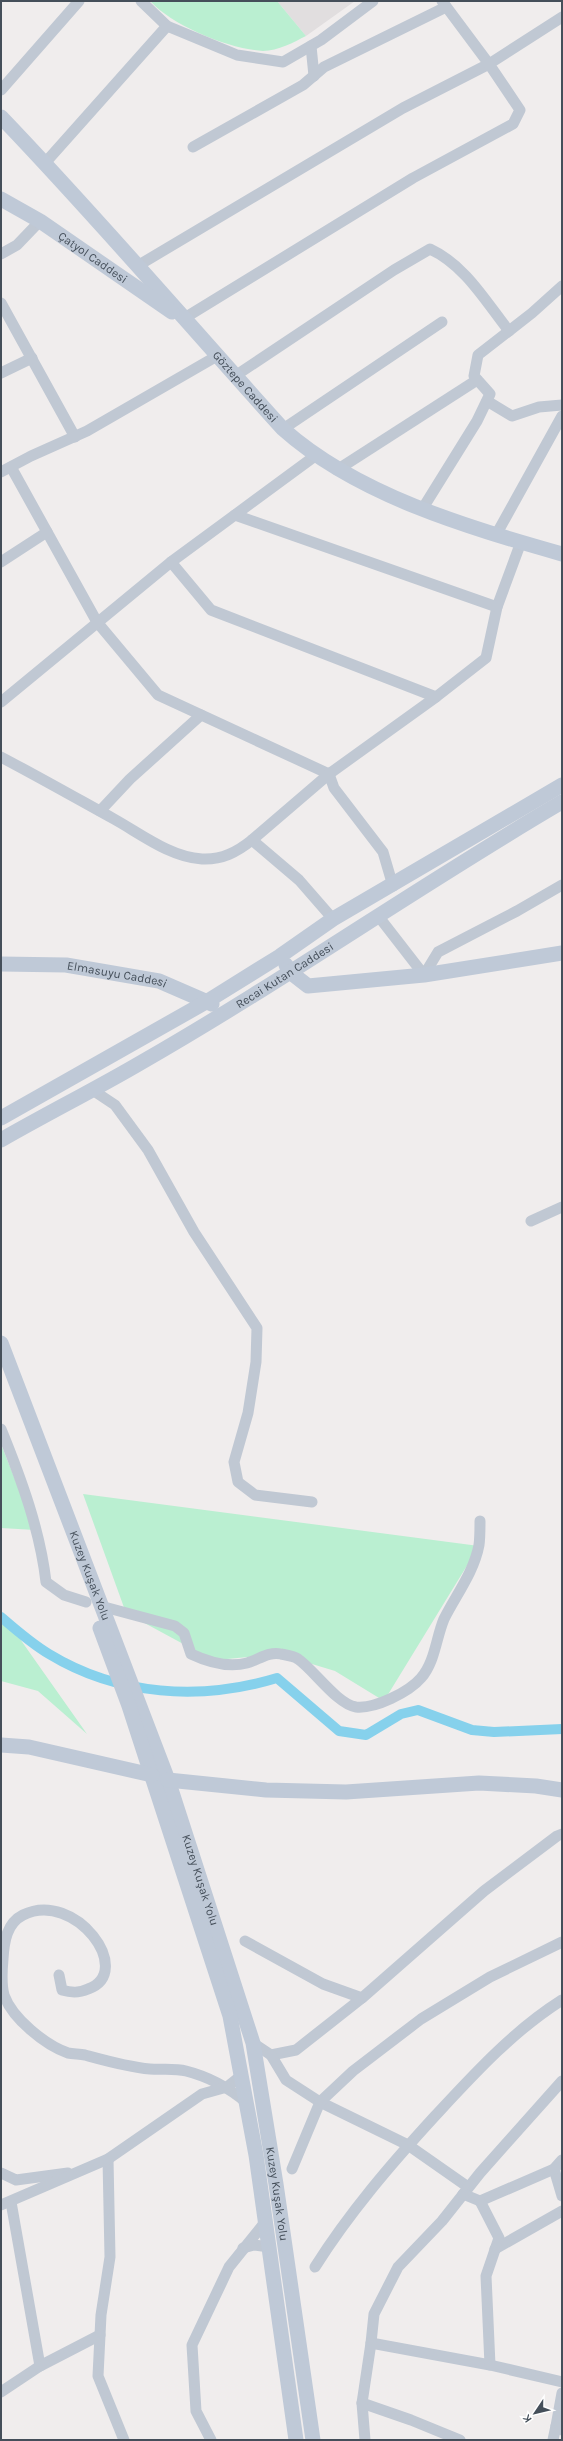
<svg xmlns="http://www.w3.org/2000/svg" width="563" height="2441" font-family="Karla,sans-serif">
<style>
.education{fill:#e1dedf}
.green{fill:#baefd1}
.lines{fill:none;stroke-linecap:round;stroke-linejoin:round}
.canal{stroke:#86d1ec;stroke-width:10}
.street{stroke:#c0c8d3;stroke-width:11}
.secondary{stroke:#bfc9d7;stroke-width:15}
.labels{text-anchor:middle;stroke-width:3;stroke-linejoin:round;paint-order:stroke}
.street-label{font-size:12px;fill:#454f5a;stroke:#fff}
</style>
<rect width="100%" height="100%" fill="#f0eded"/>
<path class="education" d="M 277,1 L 355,1 L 306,36 Z"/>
<g class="green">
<path d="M 150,1 L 277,1 L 306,36 C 294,42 278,51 263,51 C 229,49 173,26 150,1 Z"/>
<path d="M 1,1444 L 35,1530 L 1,1528 Z"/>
<path d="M 83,1494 L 479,1546 L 384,1701 L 335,1671 L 279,1654 L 206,1661 L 187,1646 L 126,1613 Z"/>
<path d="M 1,1612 L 87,1734 L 38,1691 L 1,1681 Z"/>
</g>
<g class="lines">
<path class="canal" d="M 1,1617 C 16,1630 32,1644 49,1654 C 118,1696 201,1701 277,1678 L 339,1731 L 366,1735 L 401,1714 L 418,1710 L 472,1730 L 494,1732 L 562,1729"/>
<g class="street">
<path d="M 141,1 L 167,26 L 237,55 L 283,62 L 321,40 L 373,1"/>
<path d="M 311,46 L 314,76"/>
<path d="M 1,90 L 79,1"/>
<path d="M 193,147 L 303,85 L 324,67 L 446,7"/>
<path d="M 45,163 L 167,26"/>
<path d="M 1,254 L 17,245 L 40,221"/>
<path d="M 139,265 L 403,108 L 489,64 L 442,1"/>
<path d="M 1,303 L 75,437"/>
<path d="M 183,319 L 413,178 L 513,124 L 520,110 L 489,64 L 562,17"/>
<path d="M 1,373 L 32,358"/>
<path d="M 235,376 L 394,270 L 430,249 C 465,265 486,302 509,331"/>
<path d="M 487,401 L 512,416 L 539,407 L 562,405"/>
<path d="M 283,429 L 442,322"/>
<path d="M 11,467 L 97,622 L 158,695 L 329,774 L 436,697 L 486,658 L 497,607 L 521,542"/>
<path d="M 337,470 L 477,380"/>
<path d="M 1,472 L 31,456 L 87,431 L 217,356"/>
<path d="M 423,508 L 477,421 L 490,394 L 474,376 L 478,355 L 532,313 L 562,286"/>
<path d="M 235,515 L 497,607"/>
<path d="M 496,535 L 562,416"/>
<path d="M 1,562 L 47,532"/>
<path d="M 171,562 L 211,610 L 436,697"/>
<path d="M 1,702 L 171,562 L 315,456"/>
<path d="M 1,757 C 39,777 76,798 114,819 C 141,834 170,857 202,859 C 222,860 237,852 252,840"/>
<path d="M 100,811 L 130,779 L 201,715"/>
<path d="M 379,917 L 424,975 L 438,952 L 517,911 L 562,885"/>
<path d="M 333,919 L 299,880 L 252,840 L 329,774 L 334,788 L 383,852 L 393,886"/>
<path d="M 91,1089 L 115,1105 L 148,1150 L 194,1232 L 257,1328 L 256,1362 L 248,1413 L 234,1462 L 238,1482 L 255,1495 L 312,1502"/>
<path d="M 531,1221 L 562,1207"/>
<path d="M 1,1429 C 21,1478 40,1530 46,1582 L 64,1595 L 86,1602"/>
<path d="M 108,1608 L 175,1626 L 184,1633 L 191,1654 C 208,1662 228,1668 247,1663 C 258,1660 269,1651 281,1654 C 286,1655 294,1656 298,1659 C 314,1670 337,1704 356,1707 C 375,1709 409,1692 421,1678 C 435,1662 436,1638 444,1619 C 456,1595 474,1572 479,1545 C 480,1538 480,1529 480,1521"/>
<path d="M 245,1941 L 323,1984 L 362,1998"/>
<path d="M 59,1975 L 62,1990 C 72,1993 79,1993 88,1989 C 136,1972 75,1889 23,1915 C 7,1923 4,1941 3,1959 C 2,1970 1,1984 4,1995 C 12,2018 45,2045 68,2053 C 73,2054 80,2054 85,2055 C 107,2061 128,2067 150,2069 C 162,2070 174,2068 186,2071 C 210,2077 228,2087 247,2103"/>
<path d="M 253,2043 L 271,2055 L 296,2050 L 362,1998 L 484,1891 L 557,1836 L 562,1834"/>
<path d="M 271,2055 L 286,2080 L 320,2102 L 408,2145 L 468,2187"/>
<path d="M 562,2081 L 480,2173 L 442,2221 L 398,2267 L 374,2314 L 371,2343 L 490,2365 L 562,2382"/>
<path d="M 108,2159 L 110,2257 L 101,2315 L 98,2376 L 124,2440"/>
<path d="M 292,2169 L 320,2102 L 353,2071 L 421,2019 L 490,1977 L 562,1942"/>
<path d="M 554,2169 L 562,2196"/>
<path d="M 1,2173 L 16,2180 L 68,2173"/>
<path d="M 463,2194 L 480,2201 L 554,2169 L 562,2160"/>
<path d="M 480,2201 L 499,2238 L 486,2276 L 490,2365"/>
<path d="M 11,2202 L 40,2366"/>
<path d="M 1,2205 L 108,2159 L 202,2094 L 227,2087 L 242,2075"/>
<path d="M 243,2248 L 254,2245 L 269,2247"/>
<path d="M 495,2249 L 562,2211"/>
<path d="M 315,2267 C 349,2213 391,2164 435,2116 C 474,2074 513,2031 562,2000"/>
<path d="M 1,2392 L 40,2366 L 100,2335"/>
<path d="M 562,2393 L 556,2426 L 562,2430"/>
<path d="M 362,2403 L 411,2420 L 460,2440"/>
<path d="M 211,2440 L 196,2411 L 192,2345 L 229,2267 L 266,2221"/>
<path d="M 365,2440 L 362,2403 L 371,2343"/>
<path d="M 553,2440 L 556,2426"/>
</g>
<g class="secondary">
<path id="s1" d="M 1,117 C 98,218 189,325 283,429 C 357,495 467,527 562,554"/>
<path id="s2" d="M 1,199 L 40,221 L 172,312"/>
<path id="s3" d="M 1,964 L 66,965 L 159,981 L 212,1004"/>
<path d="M 286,965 L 290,972 L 308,986 L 424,975 L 562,953"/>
<path d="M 1,1118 L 206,1002 L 280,956 L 333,919 L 562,785"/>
<path id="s4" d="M 1,1140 C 48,1113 96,1089 142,1062 C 285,980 420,885 562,802"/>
<path id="s5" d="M 1,1343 L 168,1780 L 253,2043 L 276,2184 L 313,2440"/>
<path d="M 100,1628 L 129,1706 L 230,2016 L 256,2155 L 296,2440"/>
<path d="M 1,1745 L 29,1747 L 152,1775"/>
<path d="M 168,1780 L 266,1790 L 346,1792 L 479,1783 L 536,1786 L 562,1790"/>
</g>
</g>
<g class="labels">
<g class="street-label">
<text dy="4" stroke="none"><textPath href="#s2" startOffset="109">Çatyol Caddesi</textPath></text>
<text dy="4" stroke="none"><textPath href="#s1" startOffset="364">Göztepe Caddesi</textPath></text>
<text dy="4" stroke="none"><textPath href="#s4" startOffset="328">Recai Kutan Caddesi</textPath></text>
<text dy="4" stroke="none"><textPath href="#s3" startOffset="117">Elmasuyu Caddesi</textPath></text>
<text dy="4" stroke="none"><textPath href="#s5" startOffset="249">Kuzey Kuşak Yolu</textPath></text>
<text dy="4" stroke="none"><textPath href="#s5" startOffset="573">Kuzey Kuşak Yolu</textPath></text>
<text dy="4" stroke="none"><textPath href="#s5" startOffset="897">Kuzey Kuşak Yolu</textPath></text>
</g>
</g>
<rect width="563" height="2441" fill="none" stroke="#454f5a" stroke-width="4"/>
<g transform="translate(535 2413) rotate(235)" stroke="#ffffff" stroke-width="3" paint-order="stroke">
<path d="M0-3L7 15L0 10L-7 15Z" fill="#454f5a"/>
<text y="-6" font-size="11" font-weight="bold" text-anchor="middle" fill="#454f5a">K</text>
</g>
</svg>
